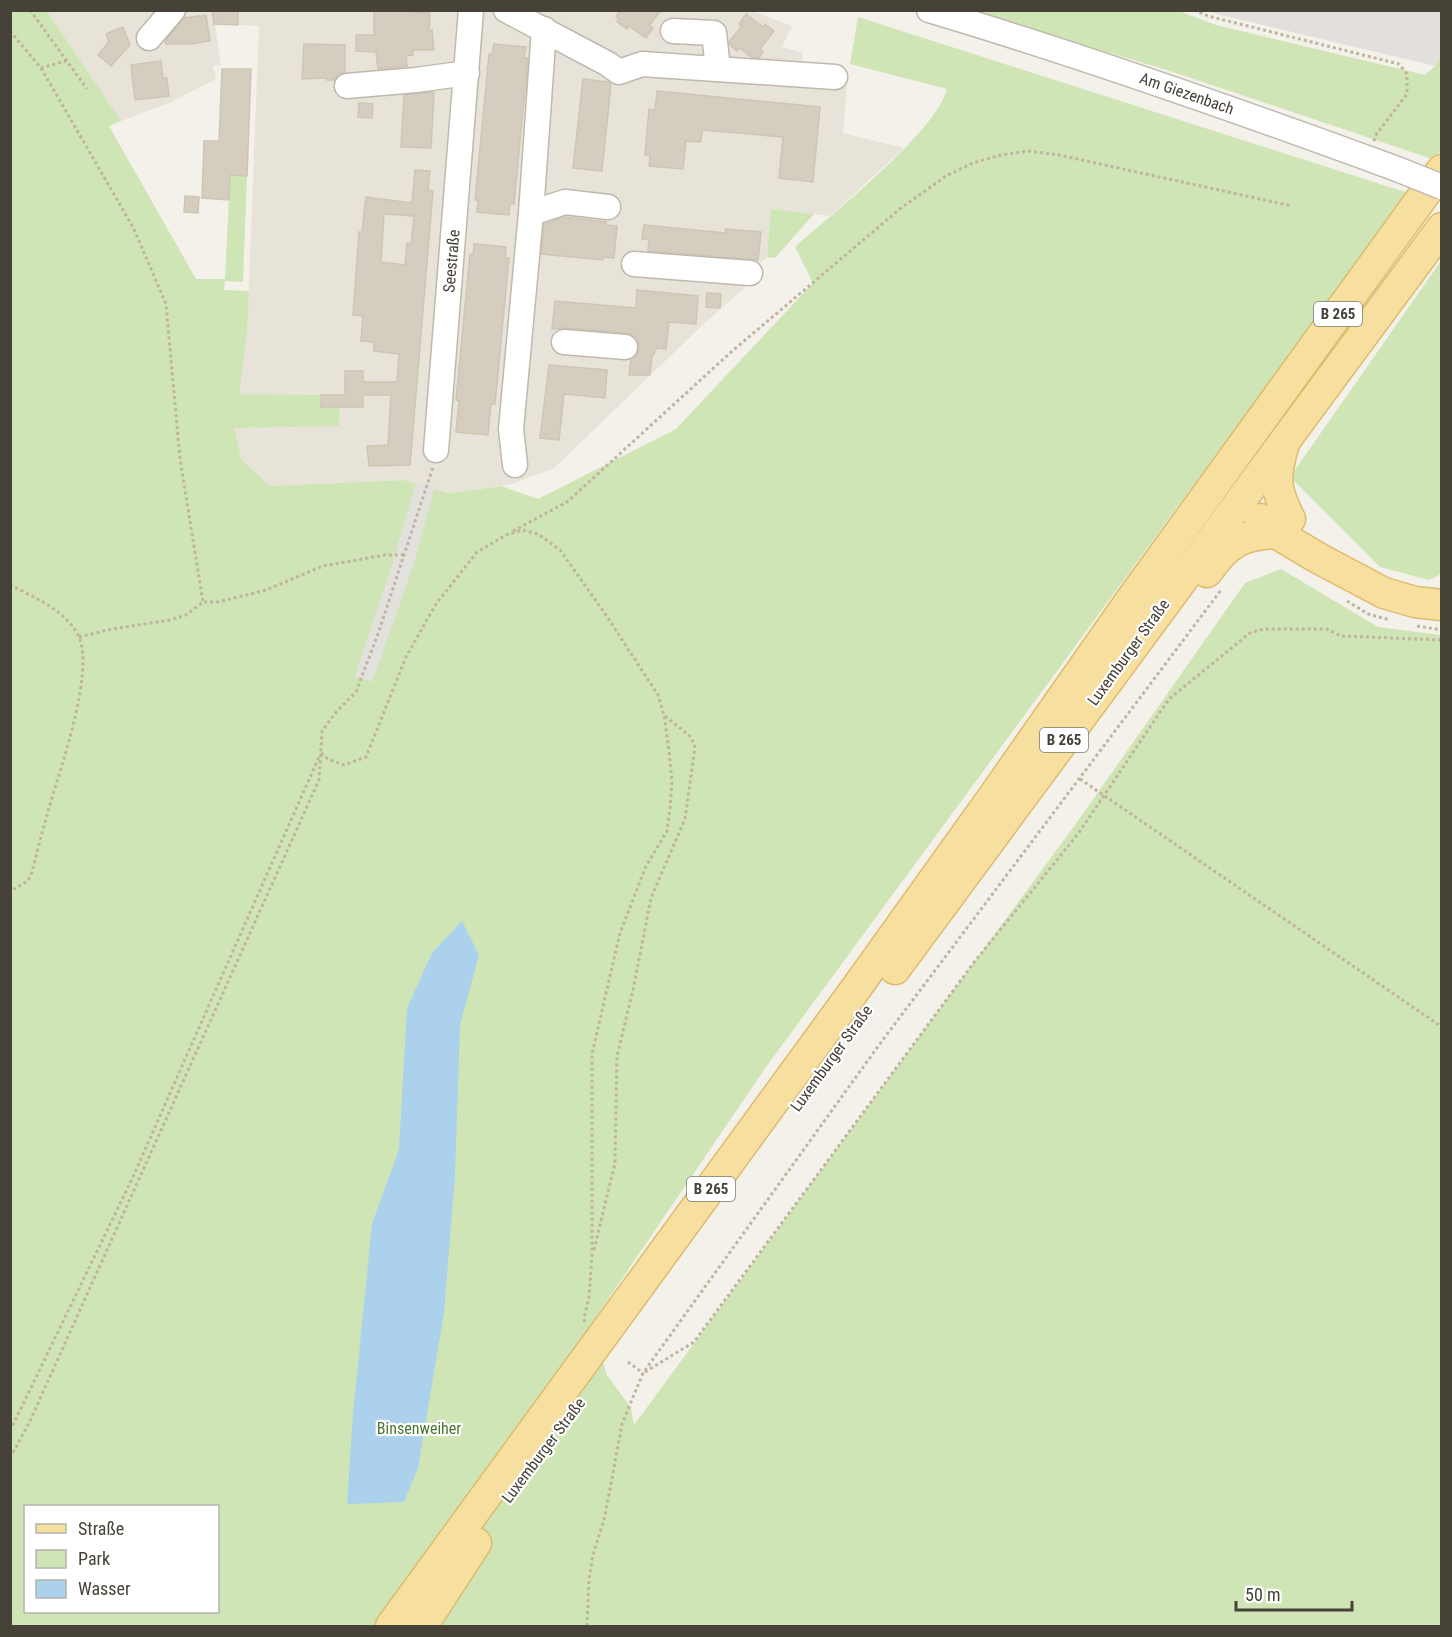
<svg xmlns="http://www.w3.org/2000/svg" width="1452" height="1637" font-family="'Roboto Condensed',sans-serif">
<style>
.residential{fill:#e7e3d8}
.industrial{fill:#e3e0db}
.green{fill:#cfe5b6;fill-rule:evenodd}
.parking{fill:#e3e1de}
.water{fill:#abd1ec}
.building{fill:#d5cdc0;stroke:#cfc5b4;stroke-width:1.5;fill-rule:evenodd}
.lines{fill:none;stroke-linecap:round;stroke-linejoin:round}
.minor-casing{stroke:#bfb9ad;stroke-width:27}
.major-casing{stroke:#dcbc6f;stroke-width:33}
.path{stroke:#c0b49f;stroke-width:3;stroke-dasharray:3 3;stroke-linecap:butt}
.minor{stroke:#fff;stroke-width:24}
.major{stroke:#f7df9f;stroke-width:30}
.minor-bridge-casing{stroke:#bfb9ad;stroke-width:27;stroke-linecap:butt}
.minor-bridge{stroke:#fff;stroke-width:24}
.labels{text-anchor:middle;stroke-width:4.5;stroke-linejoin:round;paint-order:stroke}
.shield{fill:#fff;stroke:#7e7b74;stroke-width:1.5}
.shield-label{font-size:15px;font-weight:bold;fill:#474238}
.street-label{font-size:16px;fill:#474238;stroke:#fff}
.park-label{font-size:16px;fill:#49762f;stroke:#fff}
</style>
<rect width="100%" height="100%" fill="#f4f1ea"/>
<path class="residential" d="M 47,11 L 753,11 L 792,26 L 782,47 L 803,53 L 800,68 L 848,72 L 843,133 L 904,148 L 830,216 L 772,209 L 767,257 L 755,268 L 753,280 L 709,319 L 554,468 L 512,484 L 448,493 L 404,480 L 270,486 L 241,459 L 235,428 L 339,425 L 339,395 L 238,394 L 247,333 L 259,26 L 215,24 L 221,65 L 213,66 L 216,79 L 169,103 L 121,121 Z"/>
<path class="industrial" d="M 1204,11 L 1441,11 L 1441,56 L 1435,66 Z"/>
<g class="green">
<path d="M 11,11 L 47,11 L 121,121 L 109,126 L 196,279 L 225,279 L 230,175 L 247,176 L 243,282 L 225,281 L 224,290 L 249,291 L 247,333 L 239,394 L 340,395 L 339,426 L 235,428 L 241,459 L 270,486 L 404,480 L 448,493 L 501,486 L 538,499 L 676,429 L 813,283 L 795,247 C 832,214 936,132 947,89 L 850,64 L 858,17 L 1408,193 L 766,1067 L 596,1317 L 593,1332 L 607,1375 L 631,1408 L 634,1425 L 1080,818 L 1245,583 L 1281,569 L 1378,627 L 1441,635 L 1441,1626 L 11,1626 ZM 26,1506 L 218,1506 L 218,1612 L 26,1612 Z"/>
<path d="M 969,11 L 1179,11 L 1216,25 L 1425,75 L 1435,66 L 1441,56 L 1441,150 L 1435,160 L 1167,70 Z"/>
<path d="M 771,209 L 814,214 L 775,258 L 767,257 Z"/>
<path d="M 1441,261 L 1441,574 L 1429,580 L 1380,567 L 1290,477 Z"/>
</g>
<path class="parking" d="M 416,484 L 435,485 L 414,564 L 372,682 L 355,676 L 387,581 Z"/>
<path class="water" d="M 462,921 L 479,955 L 460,1025 L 455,1176 L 444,1313 L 418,1468 L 404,1502 L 347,1504 L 353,1414 L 372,1224 L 399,1149 L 407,1008 L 432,953 Z"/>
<g class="building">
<path d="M 212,10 L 238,10 L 238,25 L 214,24 Z"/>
<path d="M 380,10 L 430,13 L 429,30 L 432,30 L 434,50 L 413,50 L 413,55 L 406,56 L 407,66 L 378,69 L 376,52 L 356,51 L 356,35 L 374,35 L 374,12 Z"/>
<path d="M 620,10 L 625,11 L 661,10 L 649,26 L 653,28 L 646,38 L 629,26 L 627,29 L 617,22 L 619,19 L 616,17 Z"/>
<path d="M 746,14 L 763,27 L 765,24 L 774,31 L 760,49 L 763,52 L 759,58 L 751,57 L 740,48 L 737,51 L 730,45 L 729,42 L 742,26 L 739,24 Z"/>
<path d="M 206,15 L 210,41 L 191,44 L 166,44 L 165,41 L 184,18 Z"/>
<path d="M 123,27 L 130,45 L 111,66 L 98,55 L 109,42 L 106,34 Z"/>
<path d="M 304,44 L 345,45 L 345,72 L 338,75 L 334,80 L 327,80 L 327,78 L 302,79 Z"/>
<path d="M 494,44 L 526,47 L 524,58 L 528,58 L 514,204 L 510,203 L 509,215 L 477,212 L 478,200 L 475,200 L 489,54 L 492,55 Z"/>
<path d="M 161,61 L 163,78 L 167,78 L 169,96 L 135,100 L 131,65 Z"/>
<path d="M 222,69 L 251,69 L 247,176 L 230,175 L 229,200 L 202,198 L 204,141 L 219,141 Z"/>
<path d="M 583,79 L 608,82 L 611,84 L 602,171 L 573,168 Z"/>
<path d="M 657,91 L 820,107 L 813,182 L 779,178 L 783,137 L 702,130 L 701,142 L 686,141 L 683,169 L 649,166 L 650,156 L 645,155 L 649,109 L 655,110 Z"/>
<path d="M 431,92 L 434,93 L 431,148 L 401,147 L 404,95 Z"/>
<path d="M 359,103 L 373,104 L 372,118 L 358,117 Z"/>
<path d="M 415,170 L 430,171 L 428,190 L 433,191 L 410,465 L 369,466 L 367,446 L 388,445 L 391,395 L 363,395 L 363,407 L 321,407 L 321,395 L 345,395 L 345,371 L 363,371 L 363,382 L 397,382 L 399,354 L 374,351 L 374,342 L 361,341 L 363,316 L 353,315 L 359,232 L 362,232 L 366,197 L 412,203 ZM 384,214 L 414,216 L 411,244 L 407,243 L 405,265 L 381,262 Z"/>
<path d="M 185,196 L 199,197 L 198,213 L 184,212 Z"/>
<path d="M 564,217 L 606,222 L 606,225 L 617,226 L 614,258 L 603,257 L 603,260 L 541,254 L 544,224 Z"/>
<path d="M 644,225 L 725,233 L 726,229 L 761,232 L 758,260 L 648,251 L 649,239 L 642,239 Z"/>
<path d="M 474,244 L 506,247 L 505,258 L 509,258 L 495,404 L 491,404 L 488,435 L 456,432 L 459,401 L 456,400 L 470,254 L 473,255 Z"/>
<path d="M 637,290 L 698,296 L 696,324 L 669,322 L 666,349 L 657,348 L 652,357 L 650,375 L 629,375 L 631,360 L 637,355 L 639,348 L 638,340 L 633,335 L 626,333 L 565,328 L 552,329 L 555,301 L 636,308 Z"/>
<path d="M 707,293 L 721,294 L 720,308 L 706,307 Z"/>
<path d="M 549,365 L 607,370 L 605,398 L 564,394 L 559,440 L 540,438 Z"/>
</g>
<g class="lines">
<g class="minor-casing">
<g id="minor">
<path d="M 506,10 L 608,64 L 619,72 L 642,64 L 835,77"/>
<path d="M 929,10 C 1087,57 1242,112 1397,169"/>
<path d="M 673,31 L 714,33 L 718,69"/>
<path d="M 149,38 L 173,10"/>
<path d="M 347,86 L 416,80 L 467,73"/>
<path d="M 531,213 L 565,202 L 608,207"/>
<path d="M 634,264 L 750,273"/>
<path d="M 564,342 L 625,347"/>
<path d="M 436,450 L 471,10"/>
<path d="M 515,465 L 511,429 L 531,213 L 544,29"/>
</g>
</g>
<g class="major-casing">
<g id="major">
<path d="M 1283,447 C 1274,478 1275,490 1290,519"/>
<path d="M 1260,519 L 1276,533 L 1318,558 L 1384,593 L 1415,602 L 1442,605"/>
<path d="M 1207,572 C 1227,543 1240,535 1276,533"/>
<path d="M 895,969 L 1442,228"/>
<path d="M 391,1626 L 857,987 L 993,797 L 1128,604 L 1442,170"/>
<path d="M 422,1626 L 476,1543"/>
</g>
</g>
<g class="path">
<path d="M 30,10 L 87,89"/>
<path d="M 1194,10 L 1208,16 L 1399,64 L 1407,74 L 1407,94 L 1375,136 L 1374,142"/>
<path d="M 10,31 L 41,68 L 66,61"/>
<path d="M 41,68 L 134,229 L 166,304 L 180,459 L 203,602"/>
<path d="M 513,531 L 567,502 L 730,353 L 901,208 L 946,176 L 973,163 L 1001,155 L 1029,151 L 1059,155 L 1292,206"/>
<path d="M 10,585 C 34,597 67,611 79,637 C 94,672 62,764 51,801 C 44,825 38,848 32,872 L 28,881 L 10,891"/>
<path d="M 1347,601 L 1368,614 L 1390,620"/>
<path d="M 1417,626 L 1442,630"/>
<path d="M 79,637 L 112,629 L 170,620 L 186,615 L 203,602 L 218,602 L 266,590 L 323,566 L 385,555 L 404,555"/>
<path d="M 321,753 L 328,759 L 344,765 L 366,757 L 406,657 L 436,604 L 477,552 L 506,535 L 522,530 L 538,534 L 560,550 L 606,615 L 658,695 L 664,715 L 669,751 L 672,782 L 670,809 L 667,831 L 646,866 L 620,933 L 592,1054 L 592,1257 L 589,1297 L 584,1318 L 585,1323"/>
<path d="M 1080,779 L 1442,1027"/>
<path d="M 594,1250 L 615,1163 L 617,1056 L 633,990 L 651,898 L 685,819 L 695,747 L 691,737 L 665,716"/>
<path d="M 628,1362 L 643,1373"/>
<path d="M 645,1372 L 694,1342 L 975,961 L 1078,834 L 1169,699 L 1250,633 L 1264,629 L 1327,629 L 1341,636 L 1442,640"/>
<path d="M 10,1431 L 132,1179 L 319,757"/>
<path d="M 10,1458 L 29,1423 L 319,780 L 322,731 L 337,711 L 356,692 L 378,634 L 433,467"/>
<path d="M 587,1626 L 589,1579 L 593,1555 L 605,1516 L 622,1424 L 643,1373 L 879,1045 L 1221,590"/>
</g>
<use href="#minor" class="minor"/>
<use href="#major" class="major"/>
<g class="minor-bridge-casing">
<path id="minor-bridge" d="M 1397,169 L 1442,187"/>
</g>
<use href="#minor-bridge" class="minor-bridge"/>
</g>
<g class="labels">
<g class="shield">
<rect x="1314" y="302" width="48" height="24" rx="4.5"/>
<rect x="1040" y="728" width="48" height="24" rx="4.5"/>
<rect x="687" y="1177" width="48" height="24" rx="4.5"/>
</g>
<g class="shield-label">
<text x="1338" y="319">B 265</text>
<text x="1064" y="745">B 265</text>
<text x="711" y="1194">B 265</text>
</g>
<g class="street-label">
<text transform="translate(1187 93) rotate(19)" y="6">Am Giezenbach</text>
<text transform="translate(451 261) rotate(-85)" y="6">Seestraße</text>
<text transform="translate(1128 652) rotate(-54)" y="6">Luxemburger Straße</text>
<text transform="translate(831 1058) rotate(-54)" y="6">Luxemburger Straße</text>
<text transform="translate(543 1450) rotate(-53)" y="6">Luxemburger Straße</text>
</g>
<g class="park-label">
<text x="419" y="1434">Binsenweiher</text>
</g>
</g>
<rect width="1452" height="1637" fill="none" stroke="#474238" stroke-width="24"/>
<rect x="24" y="1505" width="195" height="108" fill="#ffffff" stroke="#b5b3af" stroke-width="1.5"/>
<rect x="36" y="1524" width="30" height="9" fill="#f7df9f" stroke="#b5b3af" stroke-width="1.5"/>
<text x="78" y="1535" font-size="18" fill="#474238">Straße</text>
<rect x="36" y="1550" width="30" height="18" fill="#cfe5b6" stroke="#b5b3af" stroke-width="1.5"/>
<text x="78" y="1565" font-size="18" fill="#474238">Park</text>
<rect x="36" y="1580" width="30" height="18" fill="#abd1ec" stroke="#b5b3af" stroke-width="1.5"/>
<text x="78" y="1595" font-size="18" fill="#474238">Wasser</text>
<path d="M1236 1601v9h116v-9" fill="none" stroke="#474238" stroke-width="3"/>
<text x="1245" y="1601" font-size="18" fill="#474238" stroke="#ffffff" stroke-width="4.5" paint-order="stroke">50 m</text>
</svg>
